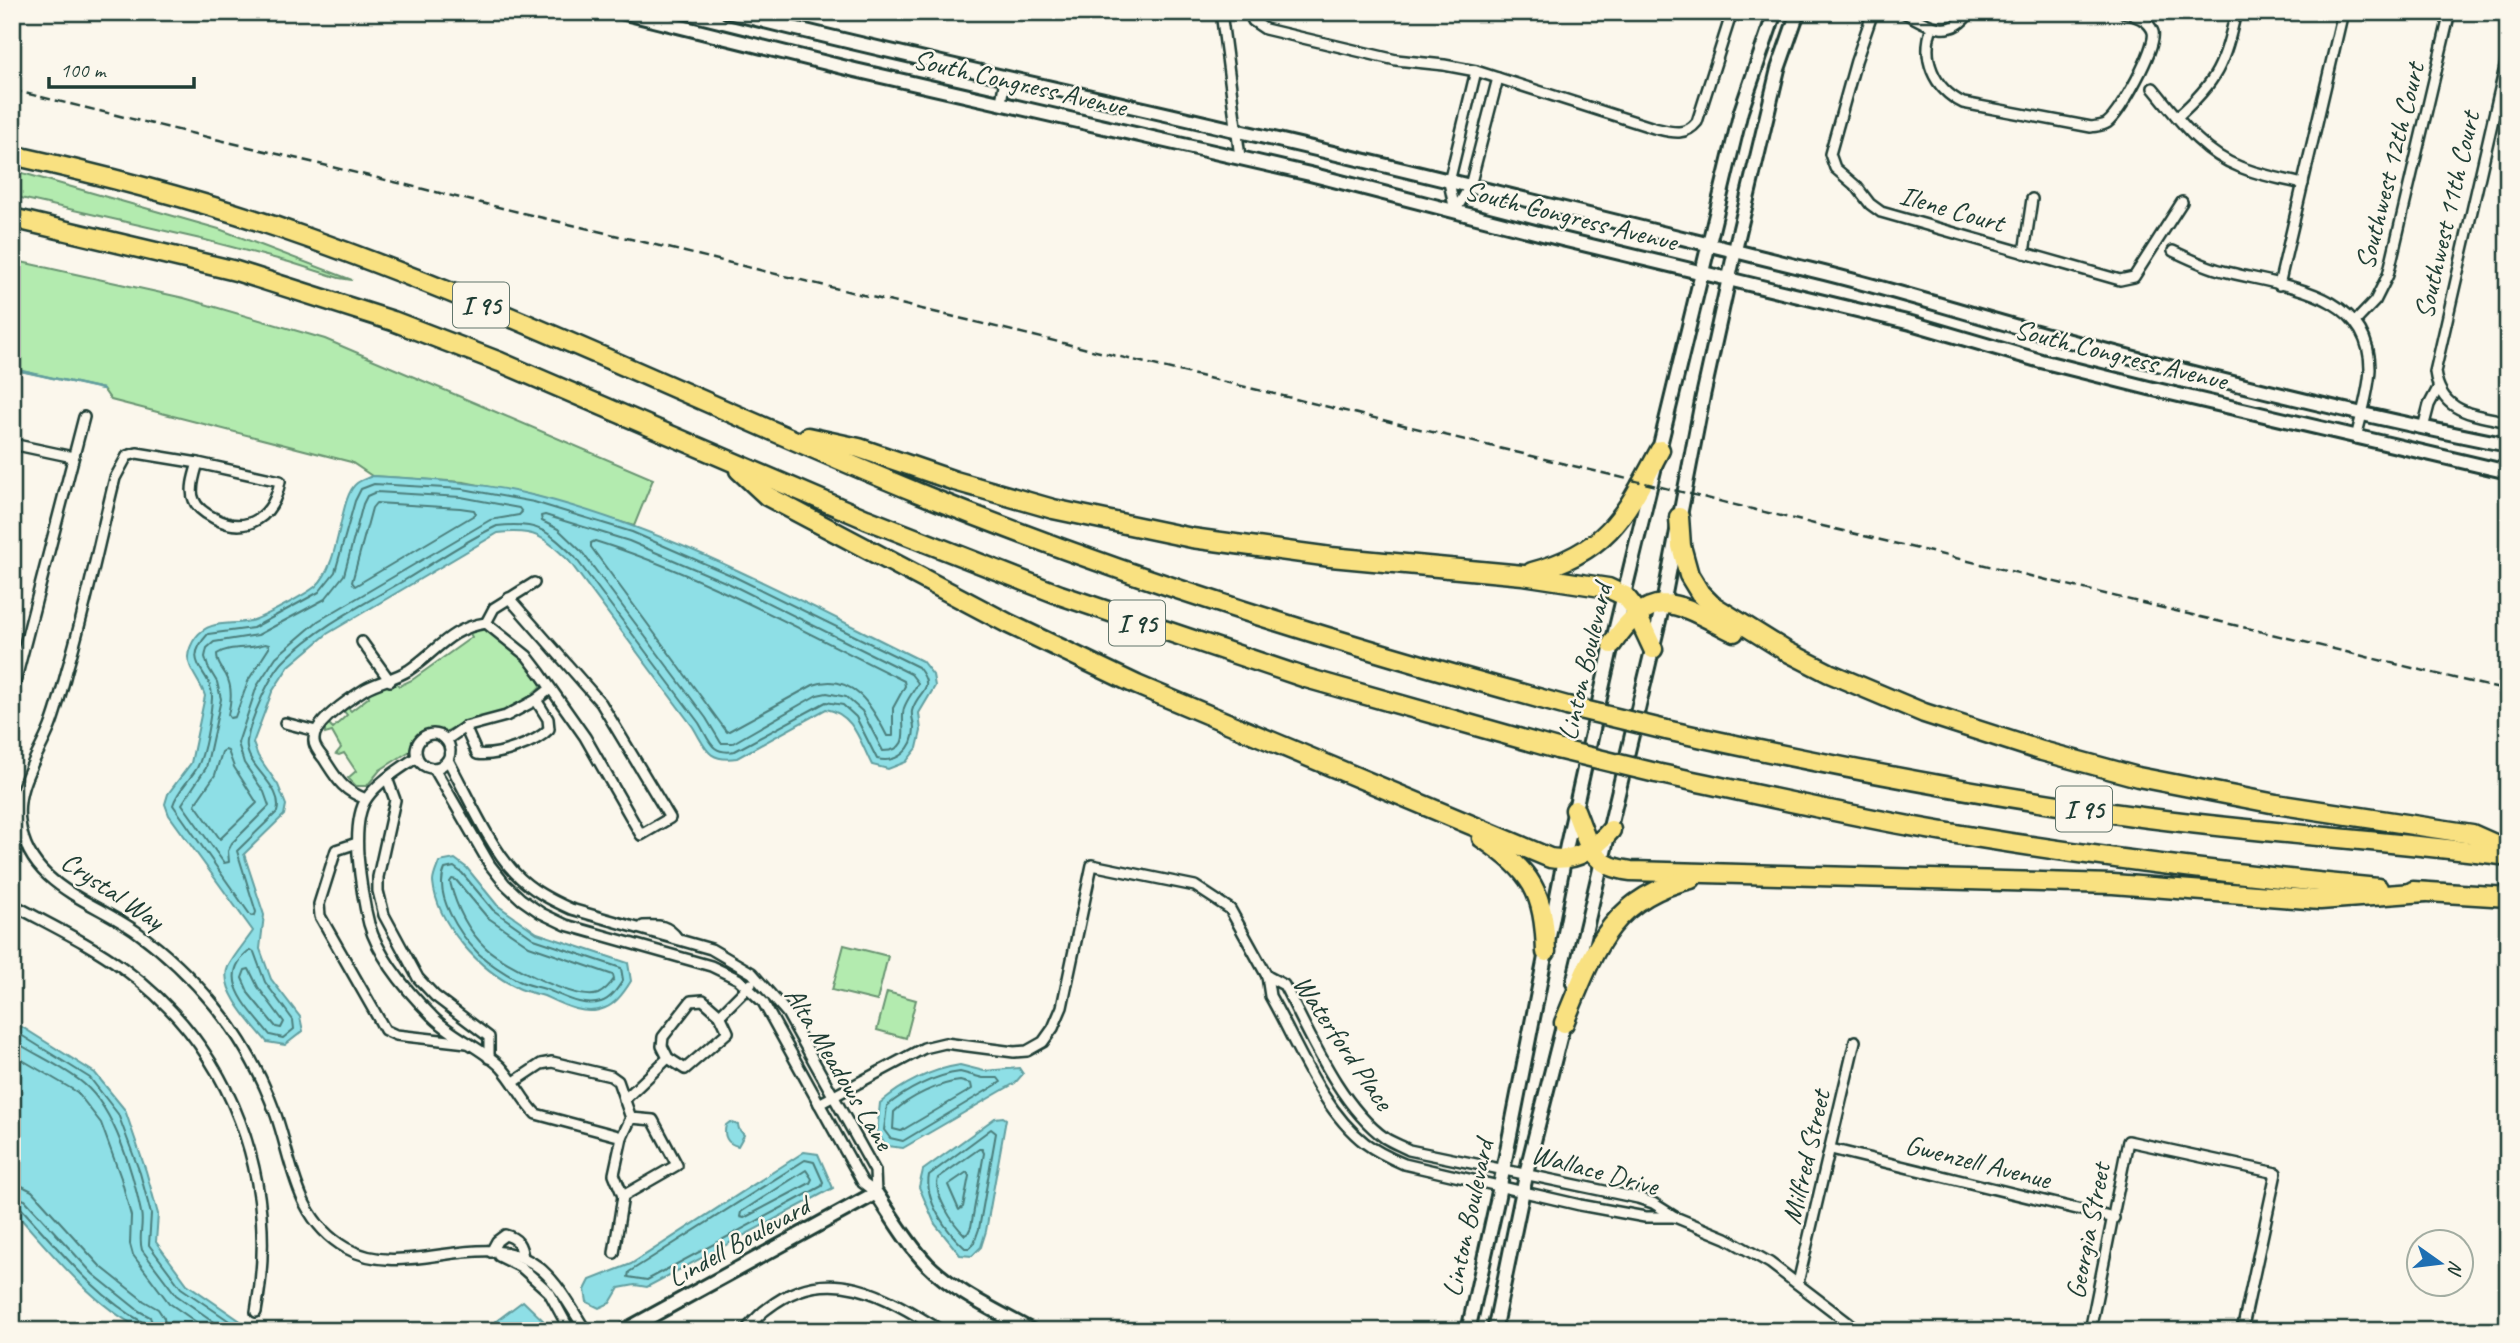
<svg xmlns="http://www.w3.org/2000/svg" width="2520" height="1343" font-family="Caveat,sans-serif">
<style>
.green{fill:#b3ebaf;stroke:#699472;stroke-width:2}
.water{fill:#8edfe6;stroke:#629e9f;stroke-width:2}
.lines{fill:none;stroke-linecap:round;stroke-linejoin:round}
.shore{stroke:#4b7e7b;stroke-width:2}
.stream{stroke:#629e9f;stroke-width:2.5}
.street-casing{stroke:#1f3d34;stroke-width:14}
.secondary-casing{stroke:#1f3d34;stroke-width:18}
.highway-casing{stroke:#1f3d34;stroke-width:23}
.street{stroke:#fbf7ec;stroke-width:9}
.secondary{stroke:#fbf7ec;stroke-width:12}
.highway{stroke:#f9e181;stroke-width:18}
.rail{stroke:#1f3d34;stroke-width:2.5;stroke-dasharray:10 5;stroke-linecap:butt}
.highway-bridge-casing{stroke:#1f3d34;stroke-width:23;stroke-linecap:butt}
.highway-bridge{stroke:#f9e181;stroke-width:18}
.labels{text-anchor:middle;stroke-width:5;stroke-linejoin:round;paint-order:stroke}
.shield{fill:#fbf7ec;stroke:#61756b;stroke-width:2}
.shield-label{font-size:26px;font-weight:bold;fill:#1f3d34}
.street-label{font-size:28px;fill:#1f3d34;stroke:#fbf7ec}
</style>
<rect width="100%" height="100%" fill="#fbf7ec"/>
<filter id="ink" filterUnits="userSpaceOnUse"><feTurbulence type="fractalNoise" baseFrequency=".0143" numOctaves="2"/><feDisplacementMap in="SourceGraphic" scale="14" xChannelSelector="R" yChannelSelector="G"/><feConvolveMatrix kernelMatrix="1 2 1 2 8 2 1 2 1" color-interpolation-filters="sRGB"/></filter>
<g filter="url(#ink)">
<g class="green">
<path d="M 12,170 L 219,229 L 352,280 L 339,278 L 289,262 L 205,240 L 12,196 Z"/>
<path d="M 12,260 L 184,298 L 325,339 L 653,479 L 634,526 L 535,496 L 464,482 L 372,476 L 351,462 L 111,400 L 103,389 L 12,369 Z"/>
<path d="M 484,627 C 505,640 537,660 541,686 C 528,699 510,710 493,715 C 476,720 461,722 445,732 C 426,729 414,727 410,751 L 380,770 L 367,786 L 356,786 L 348,778 L 356,771 L 344,753 L 339,755 L 336,754 L 341,748 L 332,732 L 325,734 L 325,724 L 327,722 L 333,728 L 347,715 L 343,710 L 346,706 L 351,711 L 369,697 L 368,692 L 395,681 L 399,686 L 412,680 L 472,637 L 468,630 Z"/>
<path d="M 844,945 L 888,956 L 877,1001 L 832,990 Z"/>
<path d="M 887,992 L 916,1000 L 906,1038 L 877,1030 Z"/>
</g>
<g class="water">
<path d="M 372,476 C 427,479 482,482 536,496 C 672,530 796,599 922,661 L 933,675 L 935,686 L 919,713 L 921,731 L 917,748 L 906,762 L 888,769 L 872,765 C 860,742 854,714 826,709 L 737,758 C 708,762 707,750 693,727 L 569,561 C 543,536 535,529 498,533 L 327,634 L 289,666 L 272,692 L 253,743 L 258,756 L 278,785 L 286,805 L 284,815 L 244,854 L 264,915 L 260,949 L 271,979 L 300,1017 L 303,1031 L 285,1045 L 267,1042 C 254,1026 218,989 228,967 C 234,955 245,943 253,931 L 169,815 L 165,804 L 168,794 L 191,763 L 205,696 C 201,682 189,672 188,657 C 188,651 192,642 196,637 C 210,619 230,626 250,621 C 261,619 308,593 316,586 C 342,562 338,497 357,483 C 361,480 368,478 372,476 Z"/>
<path d="M 455,859 L 467,868 L 497,905 L 537,933 L 628,963 L 631,981 C 625,991 616,1004 605,1008 C 585,1017 561,1004 544,996 C 535,993 526,992 518,988 C 481,971 437,925 433,882 C 433,876 437,868 439,862 Z"/>
<path d="M 12,1027 L 22,1027 L 95,1073 L 125,1110 L 146,1171 L 158,1214 L 156,1242 L 187,1284 L 242,1322 L 298,1331 L 148,1331 C 98,1313 48,1248 12,1209 Z"/>
<path d="M 960,1065 L 984,1071 L 1019,1068 L 1023,1074 L 1015,1083 L 903,1148 L 887,1146 L 877,1133 L 880,1103 C 902,1084 932,1069 960,1065 Z"/>
<path d="M 1003,1117 L 1006,1119 L 986,1231 L 981,1247 L 972,1256 L 960,1255 L 935,1224 L 919,1187 L 923,1170 L 995,1118 Z"/>
<path d="M 730,1122 L 738,1125 L 739,1129 L 744,1135 L 738,1146 C 727,1144 723,1136 726,1125 Z"/>
<path d="M 804,1152 L 818,1154 L 833,1188 L 647,1287 L 635,1285 L 619,1288 L 610,1303 L 599,1308 L 587,1302 L 585,1290 L 590,1280 L 631,1264 Z"/>
<path d="M 523,1301 L 549,1326 L 551,1331 L 483,1331 Z"/>
</g>
<g class="lines">
<g class="shore">
<path d="M 374,484 L 463,489 L 534,502 L 632,532 L 733,576 L 918,667 C 937,691 918,689 912,711 C 911,716 914,723 914,728 C 914,749 897,764 877,759 L 856,717 L 843,705 L 826,702 L 735,751 C 711,755 710,741 699,723 L 574,556 C 546,529 537,522 497,526 C 465,541 435,562 405,580 C 364,604 319,626 285,660 C 270,674 250,720 247,741 C 243,767 285,785 277,812 L 237,851 L 256,912 L 255,915 L 251,916 L 173,805 C 177,791 189,781 197,768 C 205,753 211,716 212,698 C 213,670 179,665 208,634 L 253,628 L 319,592 L 335,572 L 355,501 L 361,489 Z"/>
<path d="M 376,492 L 461,497 L 519,508 L 522,512 L 519,515 L 490,520 L 318,621 L 276,657 L 257,686 L 238,743 L 244,763 L 264,792 L 269,806 L 232,843 L 228,851 L 229,862 L 224,863 L 182,804 L 206,768 L 221,699 L 217,682 L 208,667 L 205,657 L 207,648 L 214,642 L 258,635 L 325,599 L 344,575 L 363,504 L 367,496 Z"/>
<path d="M 376,503 L 460,508 L 474,510 L 476,514 L 355,586 L 352,582 L 372,508 Z"/>
<path d="M 545,515 L 629,541 L 730,584 L 911,674 L 918,683 C 914,691 907,699 904,708 C 899,724 914,751 883,751 L 862,711 L 846,697 L 827,693 L 817,695 L 733,743 L 721,743 L 706,718 L 582,552 L 558,529 L 542,521 L 541,516 Z"/>
<path d="M 595,541 C 701,574 804,632 904,681 L 905,686 L 893,708 L 893,736 L 887,736 C 873,708 853,671 813,685 L 727,732 L 591,547 L 591,543 Z"/>
<path d="M 265,644 L 269,645 L 269,648 L 249,679 L 235,717 L 230,718 L 228,715 C 231,701 233,688 226,675 C 221,667 217,663 217,654 C 230,645 249,650 265,644 Z"/>
<path d="M 225,750 L 228,751 L 234,767 L 257,803 L 220,839 L 195,804 L 215,775 L 222,752 Z"/>
<path d="M 454,867 L 462,873 L 493,910 L 534,939 L 621,968 L 623,980 C 618,988 611,999 601,1002 C 582,1008 562,995 545,989 C 536,986 527,985 519,981 C 506,974 490,964 479,954 C 460,935 433,895 445,869 Z"/>
<path d="M 452,879 L 456,880 L 487,917 L 529,946 L 613,975 L 614,979 C 610,985 604,991 598,994 C 577,1002 502,963 486,948 C 468,931 456,906 450,882 Z"/>
<path d="M 251,950 L 254,952 L 265,982 L 293,1020 L 294,1029 L 283,1038 L 270,1035 C 250,1009 213,977 251,950 Z"/>
<path d="M 249,969 L 258,987 L 284,1022 L 281,1028 L 276,1027 L 249,994 L 242,978 L 245,970 Z"/>
<path d="M 12,1034 L 21,1035 L 90,1078 L 118,1114 L 140,1173 L 151,1214 L 149,1245 L 181,1288 L 238,1327 L 257,1331"/>
<path d="M 12,1043 L 19,1044 C 40,1057 65,1068 84,1084 C 115,1110 133,1173 141,1212 C 144,1225 138,1237 142,1250 L 176,1295 L 227,1331"/>
<path d="M 12,1054 L 77,1092 L 101,1123 L 121,1178 L 131,1216 L 130,1244 L 133,1255 L 169,1303 L 209,1331"/>
<path d="M 960,1072 L 983,1078 L 998,1078 L 1001,1082 L 903,1141 L 890,1138 L 884,1130 L 887,1106 C 906,1090 935,1075 960,1072 Z"/>
<path d="M 960,1081 L 971,1084 L 972,1089 L 901,1131 L 893,1129 L 894,1112 C 909,1097 939,1083 960,1081 Z"/>
<path d="M 991,1129 L 996,1133 L 979,1229 L 974,1243 L 969,1248 L 965,1248 C 947,1232 924,1201 929,1175 Z"/>
<path d="M 979,1149 L 982,1149 L 984,1153 L 971,1227 L 968,1233 L 965,1235 C 953,1224 933,1194 938,1178 Z"/>
<path d="M 805,1160 L 814,1162 L 823,1182 L 822,1186 L 647,1280 L 628,1277 L 629,1272 Z"/>
<path d="M 806,1170 L 812,1179 L 810,1183 L 744,1218 L 740,1217 L 741,1212 Z"/>
<path d="M 967,1172 L 969,1176 L 963,1207 L 959,1210 L 948,1185 Z"/>
<path d="M 12,1185 L 22,1186 L 32,1191 L 100,1266 L 144,1301 L 158,1309 L 164,1318 L 166,1331"/>
<path d="M 12,1196 L 25,1200 L 93,1274 L 139,1311 L 150,1317 L 155,1331"/>
<path d="M 12,1205 L 20,1207 C 58,1248 95,1296 144,1323 L 147,1331"/>
</g>
<path class="stream" d="M 12,369 L 103,389"/>
<g class="street-casing">
<g id="street">
<path d="M 1221,12 L 1240,157"/>
<path d="M 1249,12 L 1253,21 L 1265,29 L 1396,60 L 1444,65 L 1476,71 L 1654,128 C 1671,132 1685,137 1697,122 L 1732,12"/>
<path d="M 1873,12 L 1856,61 L 1830,154 L 1835,168 L 1857,187 L 1870,204 L 1881,212 L 2120,280 L 2134,277 L 2182,202"/>
<path d="M 1903,12 C 1928,25 1950,41 1970,12"/>
<path d="M 1932,27 C 1921,58 1933,88 1963,103 L 2091,127 C 2096,126 2103,126 2107,123 C 2120,114 2157,47 2153,32 C 2149,19 2134,16 2123,12"/>
<path d="M 2508,54 L 2435,372 C 2441,414 2474,414 2508,422"/>
<path d="M 2153,88 C 2178,118 2201,152 2240,167 C 2259,175 2282,179 2303,184"/>
<path d="M 1001,102 L 1005,79"/>
<path d="M 2177,117 C 2218,81 2224,64 2236,12"/>
<path d="M 1455,211 L 1449,182 L 1476,71"/>
<path d="M 1455,211 L 1470,186 L 1498,78"/>
<path d="M 2173,251 C 2190,259 2206,267 2223,271 C 2280,286 2370,290 2370,369 C 2369,392 2361,416 2356,438"/>
<path d="M 2024,253 L 2032,199"/>
<path d="M 2279,285 L 2343,12"/>
<path d="M 2355,322 L 2375,301 L 2388,275 L 2450,12"/>
<path d="M 2423,428 L 2429,405 L 2438,388"/>
<path d="M 12,444 L 73,457"/>
<path d="M 198,463 L 137,453 L 127,456 L 115,478 C 99,542 86,607 67,670 C 62,689 57,709 50,727 C 37,759 15,786 20,822 C 28,886 92,900 137,932 C 166,953 192,978 215,1006 C 241,1038 262,1076 276,1115 C 293,1164 296,1220 346,1248 C 408,1283 487,1222 542,1270 C 559,1285 572,1309 584,1328 L 583,1331"/>
<path d="M 198,463 L 280,481 C 274,516 248,536 214,518 C 206,514 197,508 194,500 C 189,490 195,473 198,463 Z"/>
<path d="M 486,623 L 494,608 L 534,583"/>
<path d="M 362,642 L 390,681"/>
<path d="M 12,694 L 84,417"/>
<path d="M 285,723 L 316,731"/>
<path d="M 465,727 L 477,754 C 497,757 536,743 549,729 L 548,719 L 536,700"/>
<circle cx="433" cy="751" r="17"/>
<path d="M 446,740 L 465,727 L 506,716 L 536,700 L 550,689"/>
<path d="M 417,757 C 400,769 379,781 367,798 C 357,812 357,838 358,855 C 360,878 363,901 369,924 C 379,958 408,992 432,1016 C 452,1037 481,1047 501,1067 C 515,1082 522,1100 536,1114 L 622,1137"/>
<path d="M 448,760 C 466,793 490,847 515,873 C 531,890 551,900 571,909 L 711,949 L 752,973 L 787,1013 L 875,1171 L 876,1193"/>
<path d="M 434,768 L 490,865 L 505,884 L 521,899 L 541,913 L 566,925 L 711,966 L 738,979 L 763,1002 L 863,1183 L 876,1193"/>
<path d="M 387,778 L 395,800 L 378,877 L 378,891 L 384,915 L 418,978 L 435,996 L 489,1037 L 489,1058"/>
<path d="M 366,799 C 342,790 337,779 324,759 C 320,754 314,747 314,741 C 312,723 351,698 365,689 C 379,681 395,679 409,670 C 437,651 450,628 486,623 L 527,656 L 540,673 L 585,737 L 641,835 L 670,818 L 601,703 L 509,598"/>
<path d="M 357,843 L 336,850 L 319,904 L 320,916 L 385,1030 L 396,1035 L 467,1043"/>
<path d="M 12,904 C 50,925 89,943 123,968 C 233,1049 280,1180 256,1312"/>
<path d="M 643,926 C 660,925 668,925 678,939"/>
<path d="M 1267,976 L 1284,985 C 1310,1034 1339,1105 1385,1138 C 1393,1143 1402,1146 1409,1150 L 1638,1198 L 1653,1203 L 1675,1217 L 1726,1238 L 1770,1263 L 1859,1331"/>
<path d="M 720,1015 L 751,984"/>
<path d="M 514,1082 L 541,1064 L 552,1062 L 611,1076 L 618,1081 L 631,1118 L 622,1137 L 614,1174 L 623,1196 L 677,1165 L 653,1120 L 631,1118"/>
<path d="M 624,1100 L 668,1058 L 662,1046 L 663,1037 L 691,1001 L 703,1000 L 720,1015 L 728,1032 L 685,1069 L 668,1058"/>
<path d="M 819,1104 L 924,1048 L 945,1043 L 1014,1052 L 1027,1051 L 1043,1042 L 1053,1028 L 1062,1007 L 1092,865 L 1195,886 L 1230,909 L 1267,976 L 1270,996 C 1297,1043 1321,1109 1365,1143 C 1377,1152 1390,1158 1404,1164 L 1580,1205 L 1645,1217 L 1675,1217"/>
<path d="M 1831,1149 L 2114,1218"/>
<path d="M 491,1252 L 497,1241 L 505,1235 C 518,1238 521,1245 523,1257"/>
<path d="M 614,1253 L 623,1196"/>
<path d="M 499,1256 L 521,1267 L 549,1292 L 570,1331"/>
<path d="M 1798,1283 L 1855,1041"/>
<path d="M 745,1331 C 752,1323 759,1314 768,1308 C 829,1260 887,1297 942,1331"/>
<path d="M 2090,1331 L 2128,1141 L 2276,1173 L 2242,1331"/>
</g>
</g>
<g class="secondary-casing">
<g id="secondary">
<path d="M 621,12 L 855,70 L 1310,174 L 1562,239 L 1911,323 L 2041,361 L 2149,388 L 2508,472"/>
<path d="M 728,12 C 898,55 1069,91 1239,131 C 1430,175 1621,223 1812,270 C 1883,287 1953,309 2025,329 C 2184,372 2345,413 2508,445"/>
<path d="M 1573,983 L 1663,604 L 1703,396 L 1738,237 L 1778,69 L 1798,12"/>
<path d="M 624,1331 L 876,1193 C 892,1217 907,1243 927,1264 C 956,1293 997,1311 1032,1331"/>
<path d="M 1468,1331 L 1497,1201 L 1567,845 L 1612,644 L 1741,111 L 1775,12"/>
<path d="M 1494,1331 L 1529,1161 L 1565,1018"/>
</g>
</g>
<g class="highway-casing">
<g id="highway">
<path d="M 12,155 C 112,177 211,203 308,238 C 516,312 716,410 921,494 C 1131,580 1348,646 1567,706"/>
<path d="M 12,218 L 236,271 L 393,321 L 500,362 L 866,519 L 1060,595 L 1306,678 L 1557,749"/>
<path d="M 808,437 L 859,448 L 955,481 L 1053,509 L 1192,538 L 1331,557 L 1523,575 L 1608,588 L 1625,596 L 1633,606 L 1653,649"/>
<path d="M 739,470 L 767,496 L 1009,624 L 1137,685 L 1550,858 C 1575,862 1595,849 1611,830"/>
<path d="M 1679,517 L 1681,546 L 1689,575 L 1700,593 L 1712,605 L 1786,651 L 1829,673 L 1924,713 L 2042,751 L 2138,777 L 2276,804 L 2472,834 L 2508,850"/>
<path d="M 1532,572 C 1608,552 1625,515 1660,450"/>
<path d="M 1612,644 C 1654,582 1678,604 1734,632"/>
<path d="M 1666,730 C 1821,764 1977,795 2134,816 C 2258,833 2383,840 2508,856"/>
<path d="M 1656,773 C 1741,791 1825,810 1910,826 C 2065,854 2221,873 2378,888"/>
<path d="M 1575,810 C 1589,844 1589,866 1631,871 L 2113,884 L 2320,900 L 2425,892"/>
<path d="M 1482,838 C 1532,872 1544,891 1546,952"/>
<path d="M 2413,891 L 2508,897"/>
<path d="M 1564,1023 C 1593,953 1609,898 1691,879"/>
</g>
</g>
<use href="#street" class="street"/>
<use href="#secondary" class="secondary"/>
<use href="#highway" class="highway"/>
<path class="rail" d="M 12,90 L 2508,691"/>
<g class="highway-bridge-casing">
<g id="highway-bridge">
<path d="M 1567,706 L 1666,730"/>
<path d="M 1557,749 L 1656,773"/>
</g>
</g>
<use href="#highway-bridge" class="highway-bridge"/>
</g>
</g>
<g class="labels">
<g class="shield">
<rect x="453" y="282.5" width="56" height="45" rx="5"/>
<rect x="1109" y="600.5" width="56" height="45" rx="5"/>
<rect x="2056" y="786.5" width="56" height="45" rx="5"/>
</g>
<g class="shield-label">
<text x="481" y="314">I 95</text>
<text x="1137" y="632">I 95</text>
<text x="2084" y="818">I 95</text>
</g>
<g class="street-label">
<text transform="translate(1020 82) rotate(13)" y="10">South Congress Avenue</text>
<text transform="translate(2389 166) rotate(-76)" y="10">Southwest 12th Court</text>
<text transform="translate(1952 208) rotate(16)" y="10">Ilene Court</text>
<text transform="translate(1571 215) rotate(14)" y="10">South Congress Avenue</text>
<text transform="translate(2446 215) rotate(-77)" y="10">Southwest 11th Court</text>
<text transform="translate(2121 354) rotate(14)" y="10">South Congress Avenue</text>
<text transform="translate(1584 662) rotate(-77)" y="10">Linton Boulevard</text>
<text transform="translate(113 890) rotate(34)" y="10">Crystal Way</text>
<text transform="translate(1344 1042) rotate(56)" y="10">Waterford Place</text>
<text transform="translate(840 1068) rotate(59)" y="10">Alta Meadows Lane</text>
<text transform="translate(1805 1157) rotate(-77)" y="10">Milfred Street</text>
<text transform="translate(1978 1161) rotate(14)" y="10">Gwenzell Avenue</text>
<text transform="translate(1595 1169) rotate(15)" y="10">Wallace Drive</text>
<text transform="translate(1467 1218) rotate(-78)" y="10">Linton Boulevard</text>
<text transform="translate(2087 1231) rotate(-79)" y="10">Georgia Street</text>
<text transform="translate(738 1241) rotate(-29)" y="10">Lindell Boulevard</text>
</g>
</g>
<rect width="2520" height="1343" fill="none" stroke="#fbf7ec" stroke-width="42"/>
<rect x="21" y="21" width="2478" height="1301" fill="none" stroke="#1f3d34" stroke-width="2.5" filter="url(#ink)"/>
<g transform="translate(2440 1263) rotate(104)"><circle r="33" fill="#fbf7ec" stroke="#a3ada2" stroke-width="2"/>
<path d="M0-5L12 26L0 18L-12 26Z" fill="#1f6fb2"/>
<text y="-10" font-size="19" font-weight="bold" text-anchor="middle" fill="#1f3d34">N</text>
</g>
<path d="M49 77v10h145v-10" fill="none" stroke="#1f3d34" stroke-width="3.5"/>
<text x="60" y="77" font-size="21" fill="#1f3d34" stroke="#fbf7ec" stroke-width="5" paint-order="stroke">100 m</text>
</svg>
